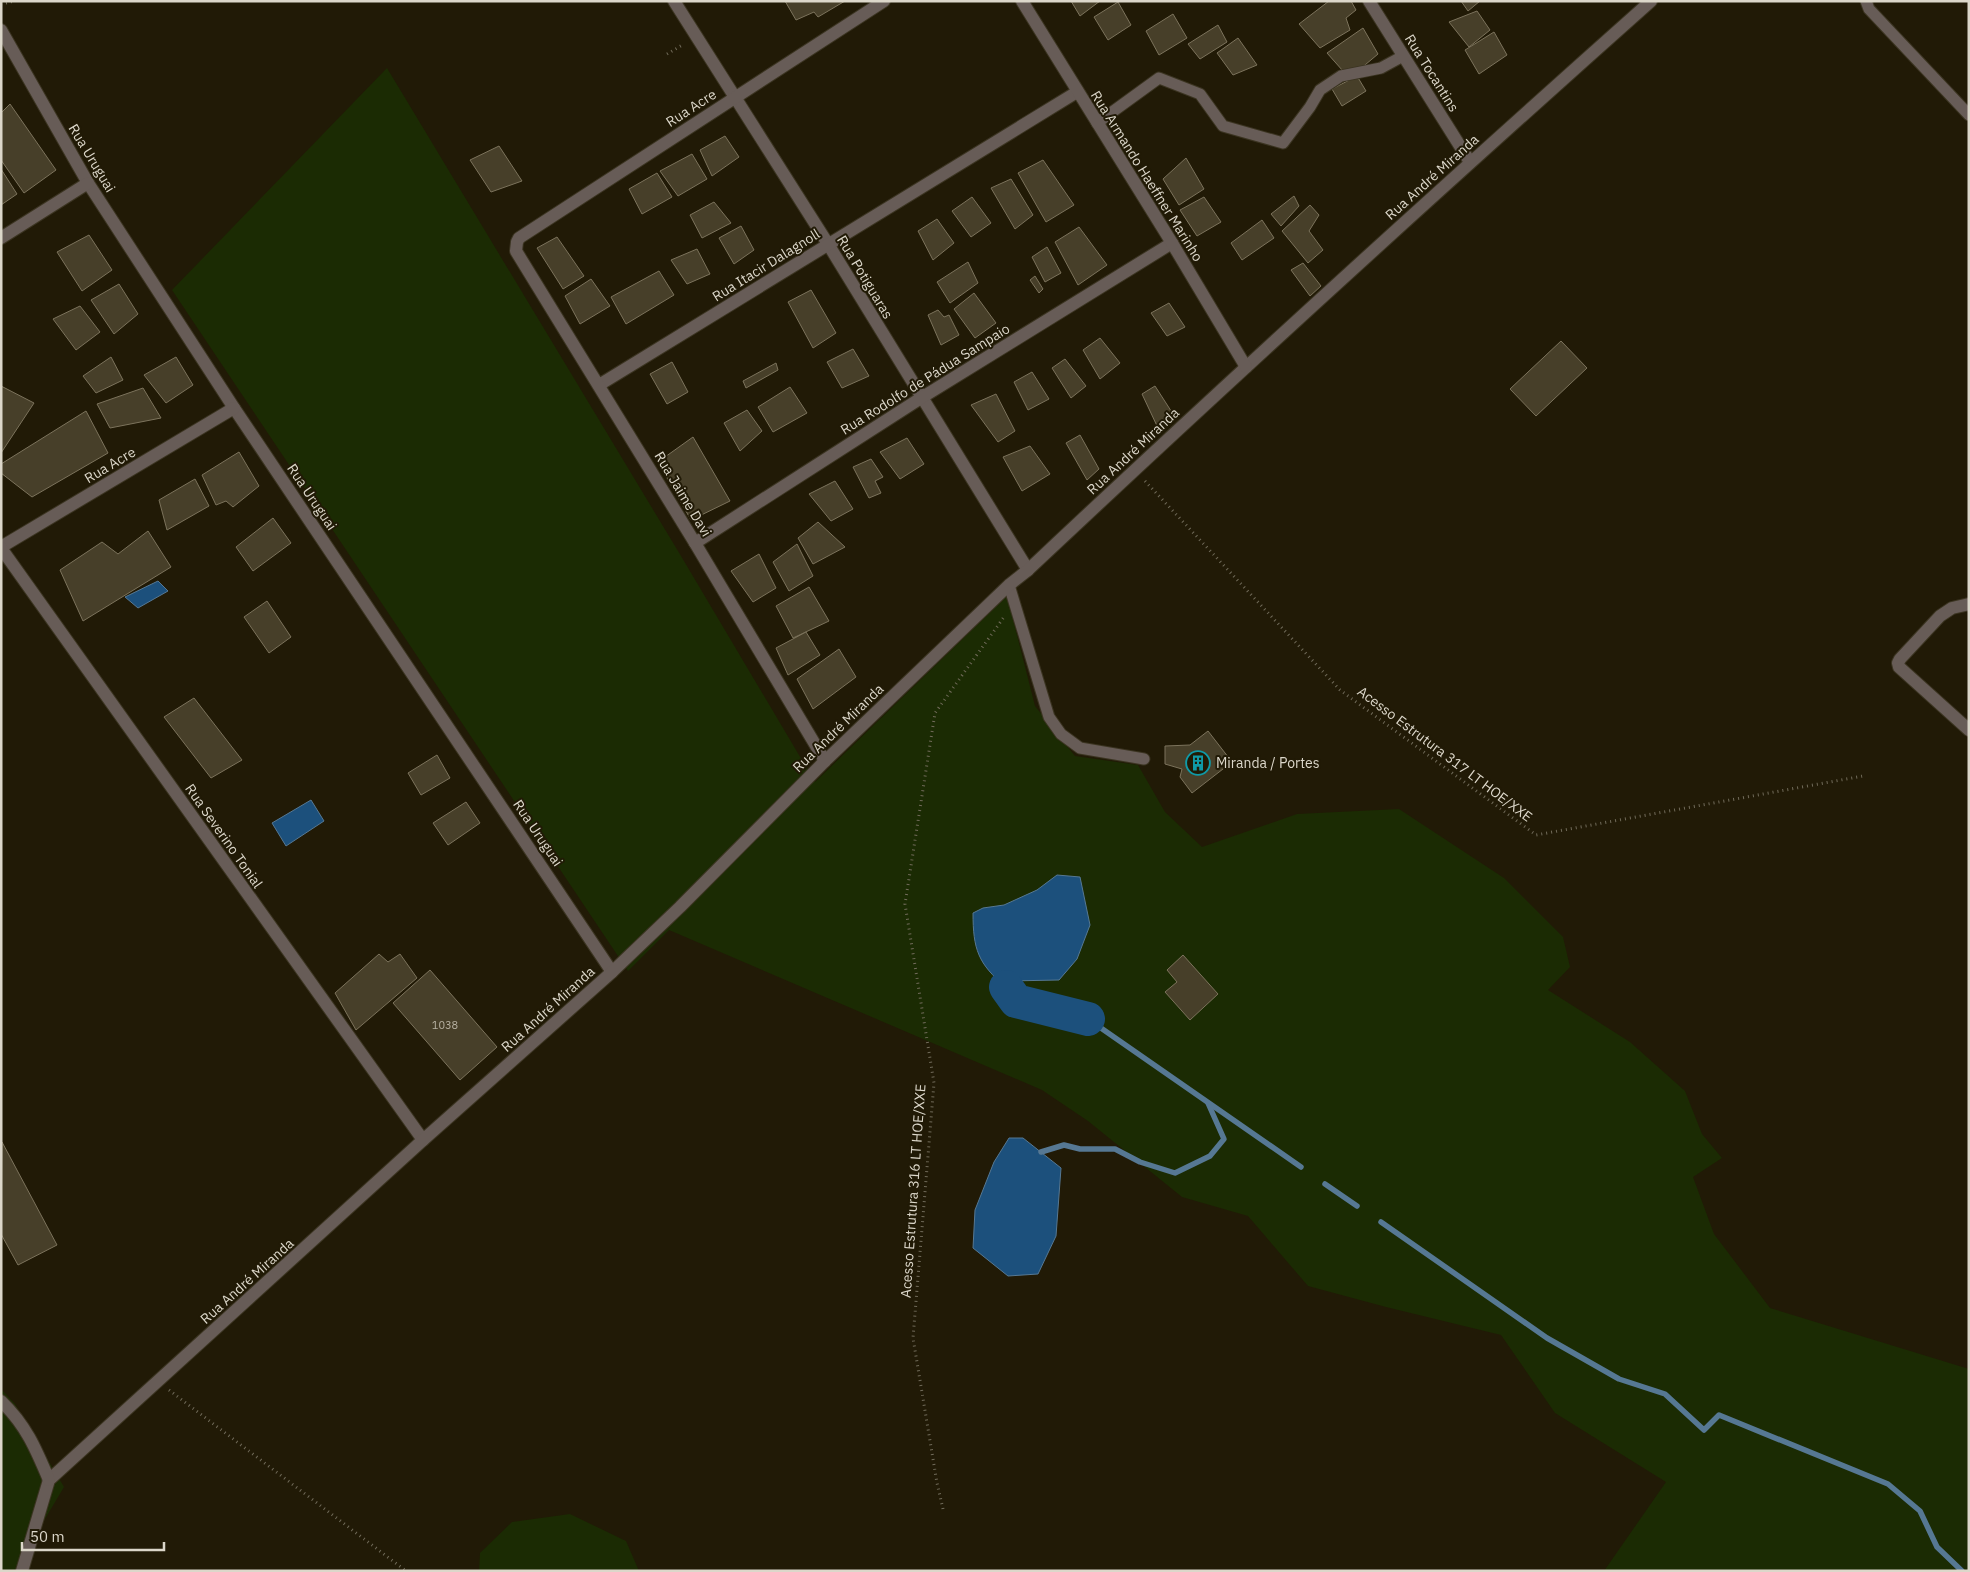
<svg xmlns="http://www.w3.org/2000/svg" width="1970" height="1572" font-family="'IBM Plex Sans',sans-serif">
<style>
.green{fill:#1b2b03}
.water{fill:#1c507c;stroke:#567893}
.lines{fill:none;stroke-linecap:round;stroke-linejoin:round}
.stream{stroke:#567893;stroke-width:5.5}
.river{stroke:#1c507c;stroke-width:34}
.building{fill:#473f29;stroke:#7c735c}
.service-casing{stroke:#3b3421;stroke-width:13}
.minor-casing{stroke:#3b3421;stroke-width:14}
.tertiary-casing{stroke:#3b3421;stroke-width:14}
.path{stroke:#716b5a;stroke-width:3;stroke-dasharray:1 4;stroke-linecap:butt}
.service{stroke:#675c57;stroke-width:11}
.minor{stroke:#675c57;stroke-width:12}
.tertiary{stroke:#675c57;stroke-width:12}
.labels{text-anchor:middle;stroke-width:4;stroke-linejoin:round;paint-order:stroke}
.number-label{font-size:11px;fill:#b7b1a2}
.street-label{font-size:14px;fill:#dcd7ca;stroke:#211a06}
.poi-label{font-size:14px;fill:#dcd7ca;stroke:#211a06;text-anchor:start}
</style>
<rect width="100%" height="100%" fill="#211a06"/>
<g class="green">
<path d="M 387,68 L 681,556 L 815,782 L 1007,596 L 1035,706 L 1075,756 L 1138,765 L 1165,812 L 1202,847 L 1297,814 L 1399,809 L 1504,878 L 1563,937 L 1570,967 L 1548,990 L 1630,1042 L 1685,1091 L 1702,1134 L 1722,1158 L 1693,1177 L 1714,1234 L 1770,1308 L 1969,1369 L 1969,1571 L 1604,1571 L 1666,1482 L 1555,1413 L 1501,1335 L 1386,1307 L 1308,1286 L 1248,1216 L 1182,1197 L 1088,1121 L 1042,1090 L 669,930 L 628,971 L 172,290 Z"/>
<path d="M 1,1389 L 15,1404 L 64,1487 L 14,1571 L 1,1571 Z"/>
<path d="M 570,1514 L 626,1541 L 639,1571 L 479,1571 L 480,1553 L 512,1522 Z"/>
</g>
<g class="water">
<path d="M 158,581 L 168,591 L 138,608 L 125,597 Z"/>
<path d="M 311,800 L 324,821 L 286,846 L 272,823 Z"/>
<path d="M 1057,875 L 1080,877 L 1090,925 L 1077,959 L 1059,980 L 1008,981 L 1006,987 C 978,964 973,949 973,913 L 983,908 L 1004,905 L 1037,890 Z"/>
<path d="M 1009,1138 L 1023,1138 L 1061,1168 L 1056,1236 L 1038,1274 L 1008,1276 L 973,1248 L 975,1210 L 994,1162 Z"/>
</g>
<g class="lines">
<g class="stream">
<path d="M 1088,1019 L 1301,1167"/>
<path d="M 1041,1152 L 1064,1145 L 1080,1149 L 1115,1149 L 1140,1162 L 1175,1173 L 1210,1156 L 1224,1139 L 1208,1103"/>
<path d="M 1325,1184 L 1357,1206"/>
<path d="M 1381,1222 L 1547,1338 L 1619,1379 L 1665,1394 L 1704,1430 L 1719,1415 L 1888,1484 L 1920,1511 L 1937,1547 L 1962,1571"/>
</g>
<path class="river" d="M 1006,987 L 1016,1001 L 1088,1019"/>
</g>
<g class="building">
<path d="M 785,1 L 845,1 L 818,17 L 814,12 L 796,20 Z"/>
<path d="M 1071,1 L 1100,1 L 1080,16 Z"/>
<path d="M 1329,1 L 1351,1 L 1356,10 L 1346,18 L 1350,30 L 1320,48 L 1299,24 Z"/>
<path d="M 1461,1 L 1480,1 L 1468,11 Z"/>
<path d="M 1118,2 L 1131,25 L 1108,40 L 1094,17 Z"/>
<path d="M 1477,11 L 1490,30 L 1469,47 L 1449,22 Z"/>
<path d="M 1173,14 L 1187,38 L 1159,55 L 1146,31 Z"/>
<path d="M 1218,25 L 1227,42 L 1200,59 L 1188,44 Z"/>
<path d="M 1363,28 L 1378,54 L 1359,70 L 1343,71 L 1327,53 Z"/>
<path d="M 1494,32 L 1507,55 L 1479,74 L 1465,50 Z"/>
<path d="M 1238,38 L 1257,65 L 1233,75 L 1217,53 Z"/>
<path d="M 1357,76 L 1366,91 L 1342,106 L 1332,89 Z"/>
<path d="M 10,104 L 56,170 L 24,193 L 1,160 L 1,113 Z"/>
<path d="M 725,136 L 739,157 L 712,176 L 700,150 Z"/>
<path d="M 499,146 L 522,181 L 491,192 L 470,160 Z"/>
<path d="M 692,154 L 707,179 L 678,196 L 660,171 Z"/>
<path d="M 1186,158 L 1204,189 L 1179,205 L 1163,179 Z"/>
<path d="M 1043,160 L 1074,205 L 1046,222 L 1018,173 Z"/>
<path d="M 1,169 L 17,194 L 1,205 Z"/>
<path d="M 657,173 L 672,197 L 642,214 L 629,189 Z"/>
<path d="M 1011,179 L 1033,215 L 1015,229 L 991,188 Z"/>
<path d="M 1294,196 L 1299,206 L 1281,226 L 1271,214 Z"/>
<path d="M 972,197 L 991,223 L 971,237 L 952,211 Z"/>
<path d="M 1204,197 L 1221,222 L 1197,236 L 1180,210 Z"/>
<path d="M 714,202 L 731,223 L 702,238 L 690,215 Z"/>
<path d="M 1310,205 L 1319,215 L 1309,231 L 1323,250 L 1308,263 L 1282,231 Z"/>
<path d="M 937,219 L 954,243 L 933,260 L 918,231 Z"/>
<path d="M 1262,220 L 1274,238 L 1242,260 L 1231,243 Z"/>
<path d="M 741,226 L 754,250 L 734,264 L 719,238 Z"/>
<path d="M 1079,227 L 1107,265 L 1078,285 L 1055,242 Z"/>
<path d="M 89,235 L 112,270 L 82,291 L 57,252 Z"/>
<path d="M 557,237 L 584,276 L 563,289 L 537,248 Z"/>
<path d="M 1047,247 L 1061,273 L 1045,282 L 1032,257 Z"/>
<path d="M 697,249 L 710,274 L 687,284 L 671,260 Z"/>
<path d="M 968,262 L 978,283 L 950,303 L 937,282 Z"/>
<path d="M 1303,263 L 1321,286 L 1310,296 L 1291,270 Z"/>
<path d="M 659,271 L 674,295 L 626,324 L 611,297 Z"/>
<path d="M 1035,276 L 1043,289 L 1039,293 L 1030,280 Z"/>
<path d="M 591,279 L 610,306 L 580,324 L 565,296 Z"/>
<path d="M 119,284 L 138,314 L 114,334 L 91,300 Z"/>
<path d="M 811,290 L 836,333 L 813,348 L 788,302 Z"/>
<path d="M 974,293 L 996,323 L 975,338 L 954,309 Z"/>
<path d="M 1169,303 L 1185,327 L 1167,336 L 1151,313 Z"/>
<path d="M 80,306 L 100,332 L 76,350 L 53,319 Z"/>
<path d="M 938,310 L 944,317 L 949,315 L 959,335 L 941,345 L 928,315 Z"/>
<path d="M 1100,338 L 1120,363 L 1100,379 L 1083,350 Z"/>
<path d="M 1561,341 L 1587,368 L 1536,416 L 1510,389 Z"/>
<path d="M 853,349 L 869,376 L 842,388 L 827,362 Z"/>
<path d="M 111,357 L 123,380 L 96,393 L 83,376 Z"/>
<path d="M 176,357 L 193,385 L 166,403 L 144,375 Z"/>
<path d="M 1065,359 L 1086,386 L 1071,398 L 1052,368 Z"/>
<path d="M 672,362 L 688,392 L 667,404 L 650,374 Z"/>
<path d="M 776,363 L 778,370 L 746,388 L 743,381 Z"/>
<path d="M 1032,372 L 1049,399 L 1028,410 L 1014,382 Z"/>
<path d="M 1,386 L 34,403 L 1,453 Z"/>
<path d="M 1155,386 L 1175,417 L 1158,428 L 1142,394 Z"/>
<path d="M 790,387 L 807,413 L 773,432 L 758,407 Z"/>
<path d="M 143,388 L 161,418 L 110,428 L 97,404 Z"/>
<path d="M 996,394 L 1015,431 L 998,442 L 971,405 Z"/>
<path d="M 747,410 L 762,431 L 740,451 L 724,423 Z"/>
<path d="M 86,411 L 108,453 L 32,497 L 1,473 L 1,464 Z"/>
<path d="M 1080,435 L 1099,469 L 1087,480 L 1066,443 Z"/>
<path d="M 693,437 L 730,501 L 691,520 L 658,462 Z"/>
<path d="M 907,438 L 924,464 L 900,479 L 880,452 Z"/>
<path d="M 1030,446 L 1050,474 L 1022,491 L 1003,457 Z"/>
<path d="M 239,452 L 259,486 L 233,507 L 226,501 L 216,505 L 202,475 Z"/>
<path d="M 871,459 L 883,477 L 875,481 L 881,493 L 869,498 L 853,467 Z"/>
<path d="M 195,479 L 209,506 L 167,530 L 159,500 Z"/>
<path d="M 835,481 L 853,509 L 831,521 L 809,494 Z"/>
<path d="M 273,518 L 291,543 L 253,571 L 236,547 Z"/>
<path d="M 818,522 L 845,547 L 813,564 L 798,538 Z"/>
<path d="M 148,531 L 171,567 L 83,621 L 60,570 L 102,542 L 118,554 Z"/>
<path d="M 797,544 L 813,576 L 789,591 L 773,562 Z"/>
<path d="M 759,554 L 776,588 L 753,602 L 731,571 Z"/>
<path d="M 809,587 L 829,621 L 793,638 L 776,606 Z"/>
<path d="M 267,601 L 291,637 L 269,653 L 244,617 Z"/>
<path d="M 806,632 L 820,655 L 788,675 L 776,648 Z"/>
<path d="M 839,649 L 856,677 L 813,709 L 797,679 Z"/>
<path d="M 194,698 L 242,760 L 211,778 L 164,717 Z"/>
<path d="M 1208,731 L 1232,762 L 1192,793 L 1180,777 L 1182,769 L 1165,764 L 1165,746 L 1190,745 Z"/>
<path d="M 437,755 L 450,778 L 421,795 L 408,773 Z"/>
<path d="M 466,802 L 480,823 L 448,845 L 433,823 Z"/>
<path d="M 379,954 L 388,962 L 400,954 L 417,978 L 356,1030 L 335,993 Z"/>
<path d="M 1183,955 L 1218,994 L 1190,1020 L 1165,992 L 1177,982 L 1167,970 Z"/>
<path d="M 430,970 L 497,1047 L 460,1080 L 393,1003 Z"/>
<path d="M 2,1142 L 57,1245 L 18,1265 L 1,1234 Z"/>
</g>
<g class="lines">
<g class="service-casing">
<g id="service">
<path d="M 1866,1 L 1869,9 L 1969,115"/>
<path d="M 1097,123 L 1159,78 L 1200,94 L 1223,126 L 1283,143 L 1310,107 L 1320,90 L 1341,76 L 1381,68 L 1403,56"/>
<path d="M 1009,585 L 1049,717 L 1061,734 L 1080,748 L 1144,759"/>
</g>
</g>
<g class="minor-casing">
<g id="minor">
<path d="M 674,1 L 828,244 L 1028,570"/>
<path d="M 1369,1 L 1470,162"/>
<path d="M 1,30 L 88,183 L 234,408 L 612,972"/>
<path d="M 1,238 L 88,183"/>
<path d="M 599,385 L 1077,92"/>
<path d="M 695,543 L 921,398 L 1172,243"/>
<path d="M 1,547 L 234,408"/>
<path d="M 1,548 L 423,1140"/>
<path d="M 1969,604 L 1952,608 L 1940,616 L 1900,659 L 1898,663 L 1899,667 L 1969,730"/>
<path d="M 825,761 L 695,543 L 516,251 L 517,242 L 519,238 L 884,1"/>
<path d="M 22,1571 L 49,1480 L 423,1140 L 612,972 L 680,907 L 825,761 L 1009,585 L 1028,570 C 1233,377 1441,188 1651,1"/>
</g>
</g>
<g class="tertiary-casing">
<g id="tertiary">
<path d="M 1022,1 L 1172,243 L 1246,367"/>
<path d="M 1,1401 C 26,1425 36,1449 49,1480"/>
</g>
</g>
<g class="path">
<path d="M 1,4 L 15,1"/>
<path d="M 667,54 L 684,44"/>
<path d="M 1145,481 L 1340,690 L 1536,835 L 1863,776"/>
<path d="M 169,1390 L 406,1571"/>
<path d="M 943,1509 L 937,1483 L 913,1338 L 934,1083 L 905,904 L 935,713 L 1004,617"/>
</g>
<use href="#service" class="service"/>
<use href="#minor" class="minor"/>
<use href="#tertiary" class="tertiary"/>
</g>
<defs>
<g id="building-ring" transform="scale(1.25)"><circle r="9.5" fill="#211a06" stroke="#0f9aa8" stroke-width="1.5"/><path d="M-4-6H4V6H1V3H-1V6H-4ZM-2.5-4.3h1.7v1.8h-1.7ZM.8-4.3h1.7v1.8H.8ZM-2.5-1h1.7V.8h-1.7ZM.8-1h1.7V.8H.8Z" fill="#0f9aa8"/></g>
</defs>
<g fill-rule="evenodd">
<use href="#building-ring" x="1198" y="763"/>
</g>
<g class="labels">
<g class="number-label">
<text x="445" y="1029">1038</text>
</g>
<g class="street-label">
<text transform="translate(1432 73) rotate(58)" y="5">Rua Tocantins</text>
<text transform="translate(691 108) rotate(-33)" y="5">Rua Acre</text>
<text transform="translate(92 158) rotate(59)" y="5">Rua Uruguai</text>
<text transform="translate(1147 176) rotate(58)" y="5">Rua Armando Haeffner Marinho</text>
<text transform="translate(1432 177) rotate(-42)" y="5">Rua André Miranda</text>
<text transform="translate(766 265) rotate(-32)" y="5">Rua Itacir Dalagnoll</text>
<text transform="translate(865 277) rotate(59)" y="5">Rua Potiguaras</text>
<text transform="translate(925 379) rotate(-32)" y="5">Rua Rodolfo de Pádua Sampaio</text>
<text transform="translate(1133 451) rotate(-43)" y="5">Rua André Miranda</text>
<text transform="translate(110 465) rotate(-31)" y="5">Rua Acre</text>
<text transform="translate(683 494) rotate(59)" y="5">Rua Jaime Davi</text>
<text transform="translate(312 497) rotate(56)" y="5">Rua Uruguai</text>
<text transform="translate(838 728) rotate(-44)" y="5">Rua André Miranda</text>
<text transform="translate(1445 754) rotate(37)" y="5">Acesso Estrutura 317 LT HOE/XXE</text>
<text transform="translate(538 833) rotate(56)" y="5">Rua Uruguai</text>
<text transform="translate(224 836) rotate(55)" y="5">Rua Severino Tonial</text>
<text transform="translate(548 1009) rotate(-42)" y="5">Rua André Miranda</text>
<text transform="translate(913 1191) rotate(-86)" y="5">Acesso Estrutura 316 LT HOE/XXE</text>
<text transform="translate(247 1281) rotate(-42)" y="5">Rua André Miranda</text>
</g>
<g class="poi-label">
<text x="1216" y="768">Miranda / Portes</text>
</g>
</g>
<rect width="1970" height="1572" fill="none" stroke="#dcd7ca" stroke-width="5"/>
<path d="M22 1542v8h142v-8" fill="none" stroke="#dcd7ca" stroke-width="2.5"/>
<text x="30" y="1542" font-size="15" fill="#dcd7ca" stroke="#211a06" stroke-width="4" paint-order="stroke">50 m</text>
</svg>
